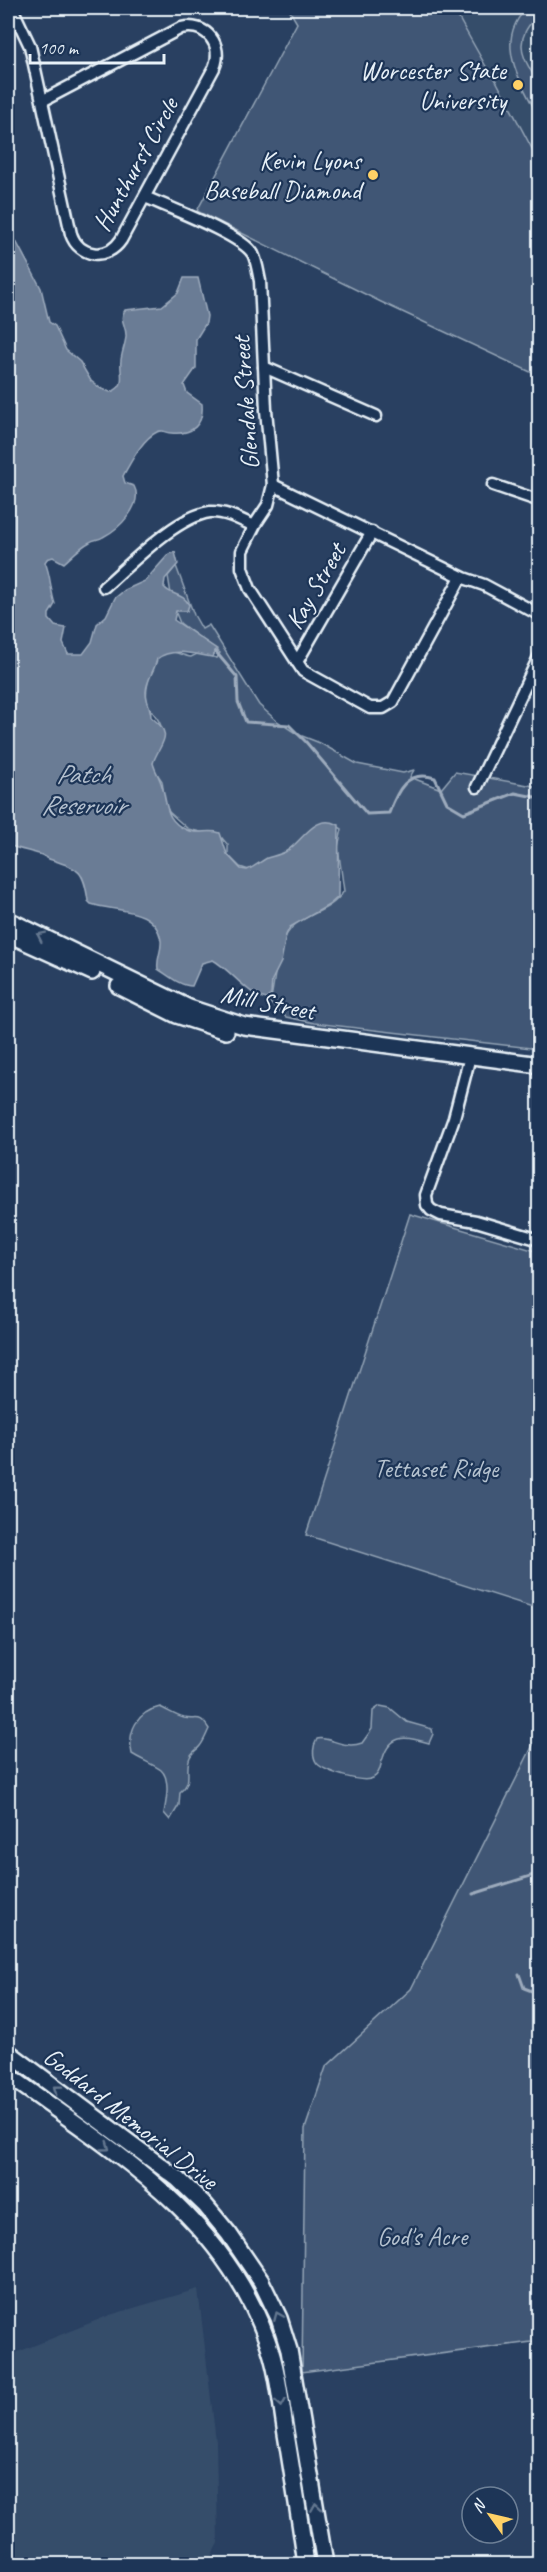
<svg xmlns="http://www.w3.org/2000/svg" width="547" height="2572" font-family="Caveat,sans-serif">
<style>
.built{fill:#364d6b}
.green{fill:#415774;stroke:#94a4b6;stroke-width:1.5}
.water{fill:#6b7c95;stroke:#9dabbd;stroke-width:1.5}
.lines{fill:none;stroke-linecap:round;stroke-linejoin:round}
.stream{stroke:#9dabbd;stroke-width:3}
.minor-casing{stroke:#e8f1f8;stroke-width:15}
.secondary-casing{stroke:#e8f1f8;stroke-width:20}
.minor{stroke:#1d3557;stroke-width:10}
.secondary{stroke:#1d3557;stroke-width:15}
.oneway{stroke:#64778f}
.poi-dot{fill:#ffd166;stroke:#1d3557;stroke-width:2}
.labels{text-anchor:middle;stroke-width:4.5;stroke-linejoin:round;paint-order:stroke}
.poi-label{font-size:26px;fill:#e8f1f8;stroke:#1d3557;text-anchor:end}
.street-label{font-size:26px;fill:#e8f1f8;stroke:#1d3557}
.park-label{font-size:26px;fill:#b6c3d0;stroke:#1d3557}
.water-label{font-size:27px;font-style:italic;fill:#b6c2d0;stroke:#1d3557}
</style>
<rect width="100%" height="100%" fill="#294061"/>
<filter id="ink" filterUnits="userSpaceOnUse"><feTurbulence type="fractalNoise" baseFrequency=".0167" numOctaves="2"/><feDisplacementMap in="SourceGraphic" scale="12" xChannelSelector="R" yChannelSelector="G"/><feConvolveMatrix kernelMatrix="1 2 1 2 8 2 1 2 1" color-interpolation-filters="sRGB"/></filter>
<g filter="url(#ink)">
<g class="built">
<path d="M 453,8 L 539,8 L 539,162 Z"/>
<path d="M 198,2289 L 216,2442 L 218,2543 L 207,2564 L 8,2564 L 8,2356 L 110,2315 Z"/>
</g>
<g class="green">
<path d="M 288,8 L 453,8 L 488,70 L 491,71 L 539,162 L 539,376 L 381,302 L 197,211 L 297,23 Z"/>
<path d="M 527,8 L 539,8 C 539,18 522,27 522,45 C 522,62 535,73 539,89 C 541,97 540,109 539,118 C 522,83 492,42 527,8 Z"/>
<path d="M 176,566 L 194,615 L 202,629 L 209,625 L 259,705 L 277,721 L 297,734 L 320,743 L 357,764 L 403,773 L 414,770 L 410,777 L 441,789 L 455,772 L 539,787 L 539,1049 L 314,1023 L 286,1017 L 270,1003 C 276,979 275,939 297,923 C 314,912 332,909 344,891 L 338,847 L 342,829 C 316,813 307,836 290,849 C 279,858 264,864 252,871 L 240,867 L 228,855 L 228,845 L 221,837 L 188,829 L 169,812 L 165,803 L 162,781 L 152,766 L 161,726 C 158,716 149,711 147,701 C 144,690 153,652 167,651 C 174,651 184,656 191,657 L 199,653 L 217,658 L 220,653 L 180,623 L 173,606 L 168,576 Z"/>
<path d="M 410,1214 L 539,1252 L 539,1609 L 306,1535 Z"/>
<path d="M 380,1706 L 390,1708 L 407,1722 L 432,1729 L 433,1734 L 429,1743 C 409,1737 391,1732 383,1758 C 380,1765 381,1773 373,1778 C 363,1784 321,1771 316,1762 C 312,1755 313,1746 317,1739 C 328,1735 342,1750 362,1743 L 372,1729 L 373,1711 Z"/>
<path d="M 160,1707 C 167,1710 176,1716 184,1718 C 198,1721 199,1713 209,1729 C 206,1735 204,1741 200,1746 C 197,1750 192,1752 190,1757 C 184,1771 194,1781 180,1792 L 179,1805 L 170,1820 L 164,1813 C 166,1802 171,1779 161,1770 C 156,1766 140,1759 132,1754 C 127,1731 137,1712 160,1707 Z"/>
<path d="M 539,1733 L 539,2341 L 302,2372 L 305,2129 L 326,2067 L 411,1989 Z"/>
</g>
<path class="water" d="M 8,226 L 41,288 L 49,322 L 55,326 L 66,350 L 80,362 L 91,381 L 100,388 L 110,392 C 128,387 119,373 121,360 C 122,352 125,345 126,337 C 127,326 118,320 125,310 L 162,306 L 178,293 L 184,278 L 198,278 L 207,316 L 206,323 L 196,339 L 196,368 L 184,385 L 187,393 L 202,404 C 204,425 192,435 171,433 C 166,433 163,429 157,432 C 142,439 131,462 123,476 L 125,483 L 134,486 C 144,505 119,529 103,537 C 99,540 94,539 90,542 C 80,547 72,556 64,563 L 53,557 L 47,559 L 45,562 C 51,576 50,589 55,604 L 49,614 L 49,619 L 55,626 L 66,628 L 63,643 L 68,654 L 83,654 L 92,642 L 97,624 L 106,616 L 115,598 L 125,590 L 145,581 L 169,554 L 175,552 L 178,564 L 165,579 L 164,587 C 171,596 184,593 189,605 L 187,611 L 176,611 L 174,620 L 218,650 L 212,657 C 195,654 171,647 157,659 C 155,670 146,681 146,692 C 146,701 151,708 151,717 C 176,736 160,742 153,763 C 155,771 160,778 162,786 C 168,804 164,820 187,830 C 197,835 209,829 220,833 L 227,854 L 241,869 L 247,870 C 254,867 260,862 267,858 C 273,856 279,855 285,852 C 303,842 314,812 339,825 L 338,897 L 329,905 L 290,927 L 286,935 L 281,962 L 272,980 L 271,994 L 267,999 C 247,995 231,970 213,960 L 202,963 L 192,986 C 180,986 169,976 158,969 C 156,959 162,951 161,941 C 156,906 115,912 91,904 L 88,901 C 84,871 80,869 52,860 C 47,859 44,855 39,854 C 29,851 18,849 8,845 Z"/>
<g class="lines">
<g class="stream">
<path d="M 215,651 L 237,677 L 238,702 L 246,722 L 289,725 L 306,742 L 367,814 L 389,813 C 397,791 407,769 435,778 L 447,803 L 464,813 L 515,793 L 540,798"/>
<path d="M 473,1894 L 540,1873"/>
<path d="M 519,1974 L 524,1988 L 540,1994"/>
</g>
<g class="minor-casing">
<g id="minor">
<path d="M 12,8 L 30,46 L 71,234 C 79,257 107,261 121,240 L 214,68 C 224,45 206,22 181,28 L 42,101"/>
<path d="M 145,197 C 167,207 242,235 253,254 C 257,262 258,272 260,281 L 266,410 L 273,485 L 268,505 L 256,523 L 242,551 L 242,568 L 250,589 L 303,671 L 370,708 L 383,708 L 393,702 L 461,577"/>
<path d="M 264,367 L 376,416"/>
<path d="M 273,485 L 464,578 L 484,585 L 540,615"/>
<path d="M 493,485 L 540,501"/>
<path d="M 104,587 C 131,564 175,517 210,512 C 225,511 241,520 254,526"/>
<path d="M 297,662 L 372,532"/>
<path d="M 477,787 L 540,655"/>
<path d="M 468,1064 L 454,1118 L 426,1195 L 427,1205 L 431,1210 L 441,1215 L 476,1221 L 540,1240"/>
</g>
</g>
<g class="secondary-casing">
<g id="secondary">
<path d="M 8,920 L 189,1008 L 244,1026 L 540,1065"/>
<path d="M 8,934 L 92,972"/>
<path d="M 119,986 L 177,1015 L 226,1031"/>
<path d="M 8,2052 L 178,2179 L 205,2205 L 229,2234 L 261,2281 L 279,2318 L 289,2350 L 325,2564"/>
<path d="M 8,2075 C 110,2149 222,2214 267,2340 C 278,2370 281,2403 286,2434 C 293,2477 300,2521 306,2564"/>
</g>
</g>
<use href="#minor" class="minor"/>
<use href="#secondary" class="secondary"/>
</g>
<defs><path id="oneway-chevron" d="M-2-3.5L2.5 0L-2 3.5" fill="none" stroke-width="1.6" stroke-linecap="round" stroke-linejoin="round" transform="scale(1.5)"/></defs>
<g class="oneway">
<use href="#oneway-chevron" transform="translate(41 936) rotate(-154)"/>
<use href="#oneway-chevron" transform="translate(57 2089) rotate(-143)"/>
<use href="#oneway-chevron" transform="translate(106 2147) rotate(36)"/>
<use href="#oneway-chevron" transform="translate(278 2316) rotate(-113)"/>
<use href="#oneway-chevron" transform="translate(281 2403) rotate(81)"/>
<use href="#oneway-chevron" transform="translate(316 2507) rotate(-99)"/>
</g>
</g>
<g class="poi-dot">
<circle cx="518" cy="85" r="6"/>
<circle cx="373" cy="175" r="6"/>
</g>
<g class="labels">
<g class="poi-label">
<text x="506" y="79">Worcester State<tspan x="506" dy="30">University</tspan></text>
<text x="361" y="169">Kevin Lyons<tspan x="361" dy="30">Baseball Diamond</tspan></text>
</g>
<g class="street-label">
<text transform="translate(135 164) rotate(-61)" y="9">Hunthurst Circle</text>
<text transform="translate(245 403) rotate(-94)" y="9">Glendale Street</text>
<text transform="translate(315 586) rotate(-60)" y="9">Kay Street</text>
<text transform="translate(268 1002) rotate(11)" y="9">Mill Street</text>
<text transform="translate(131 2118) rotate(38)" y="9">Goddard Memorial Drive</text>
</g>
<g class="park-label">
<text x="436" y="1477">Tettaset Ridge</text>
<text x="422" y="2245">God's Acre</text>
</g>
<g class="water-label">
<text x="83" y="783">Patch<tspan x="83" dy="31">Reservoir</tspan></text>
</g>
</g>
<rect width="547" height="2572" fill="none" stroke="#1d3557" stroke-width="30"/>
<rect x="15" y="15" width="517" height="2542" fill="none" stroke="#e8f1f8" stroke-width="2" filter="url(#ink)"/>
<g transform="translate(490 2515) rotate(304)"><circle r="28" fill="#1d3557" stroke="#6e8097" stroke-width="1.5"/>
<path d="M0-4.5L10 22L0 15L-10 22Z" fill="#ffd166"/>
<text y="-9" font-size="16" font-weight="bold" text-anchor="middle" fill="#e8f1f8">N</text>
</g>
<path d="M30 54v9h134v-9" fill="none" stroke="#e8f1f8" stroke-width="3"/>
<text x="39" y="54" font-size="18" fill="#e8f1f8" stroke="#1d3557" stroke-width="4.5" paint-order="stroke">100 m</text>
</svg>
